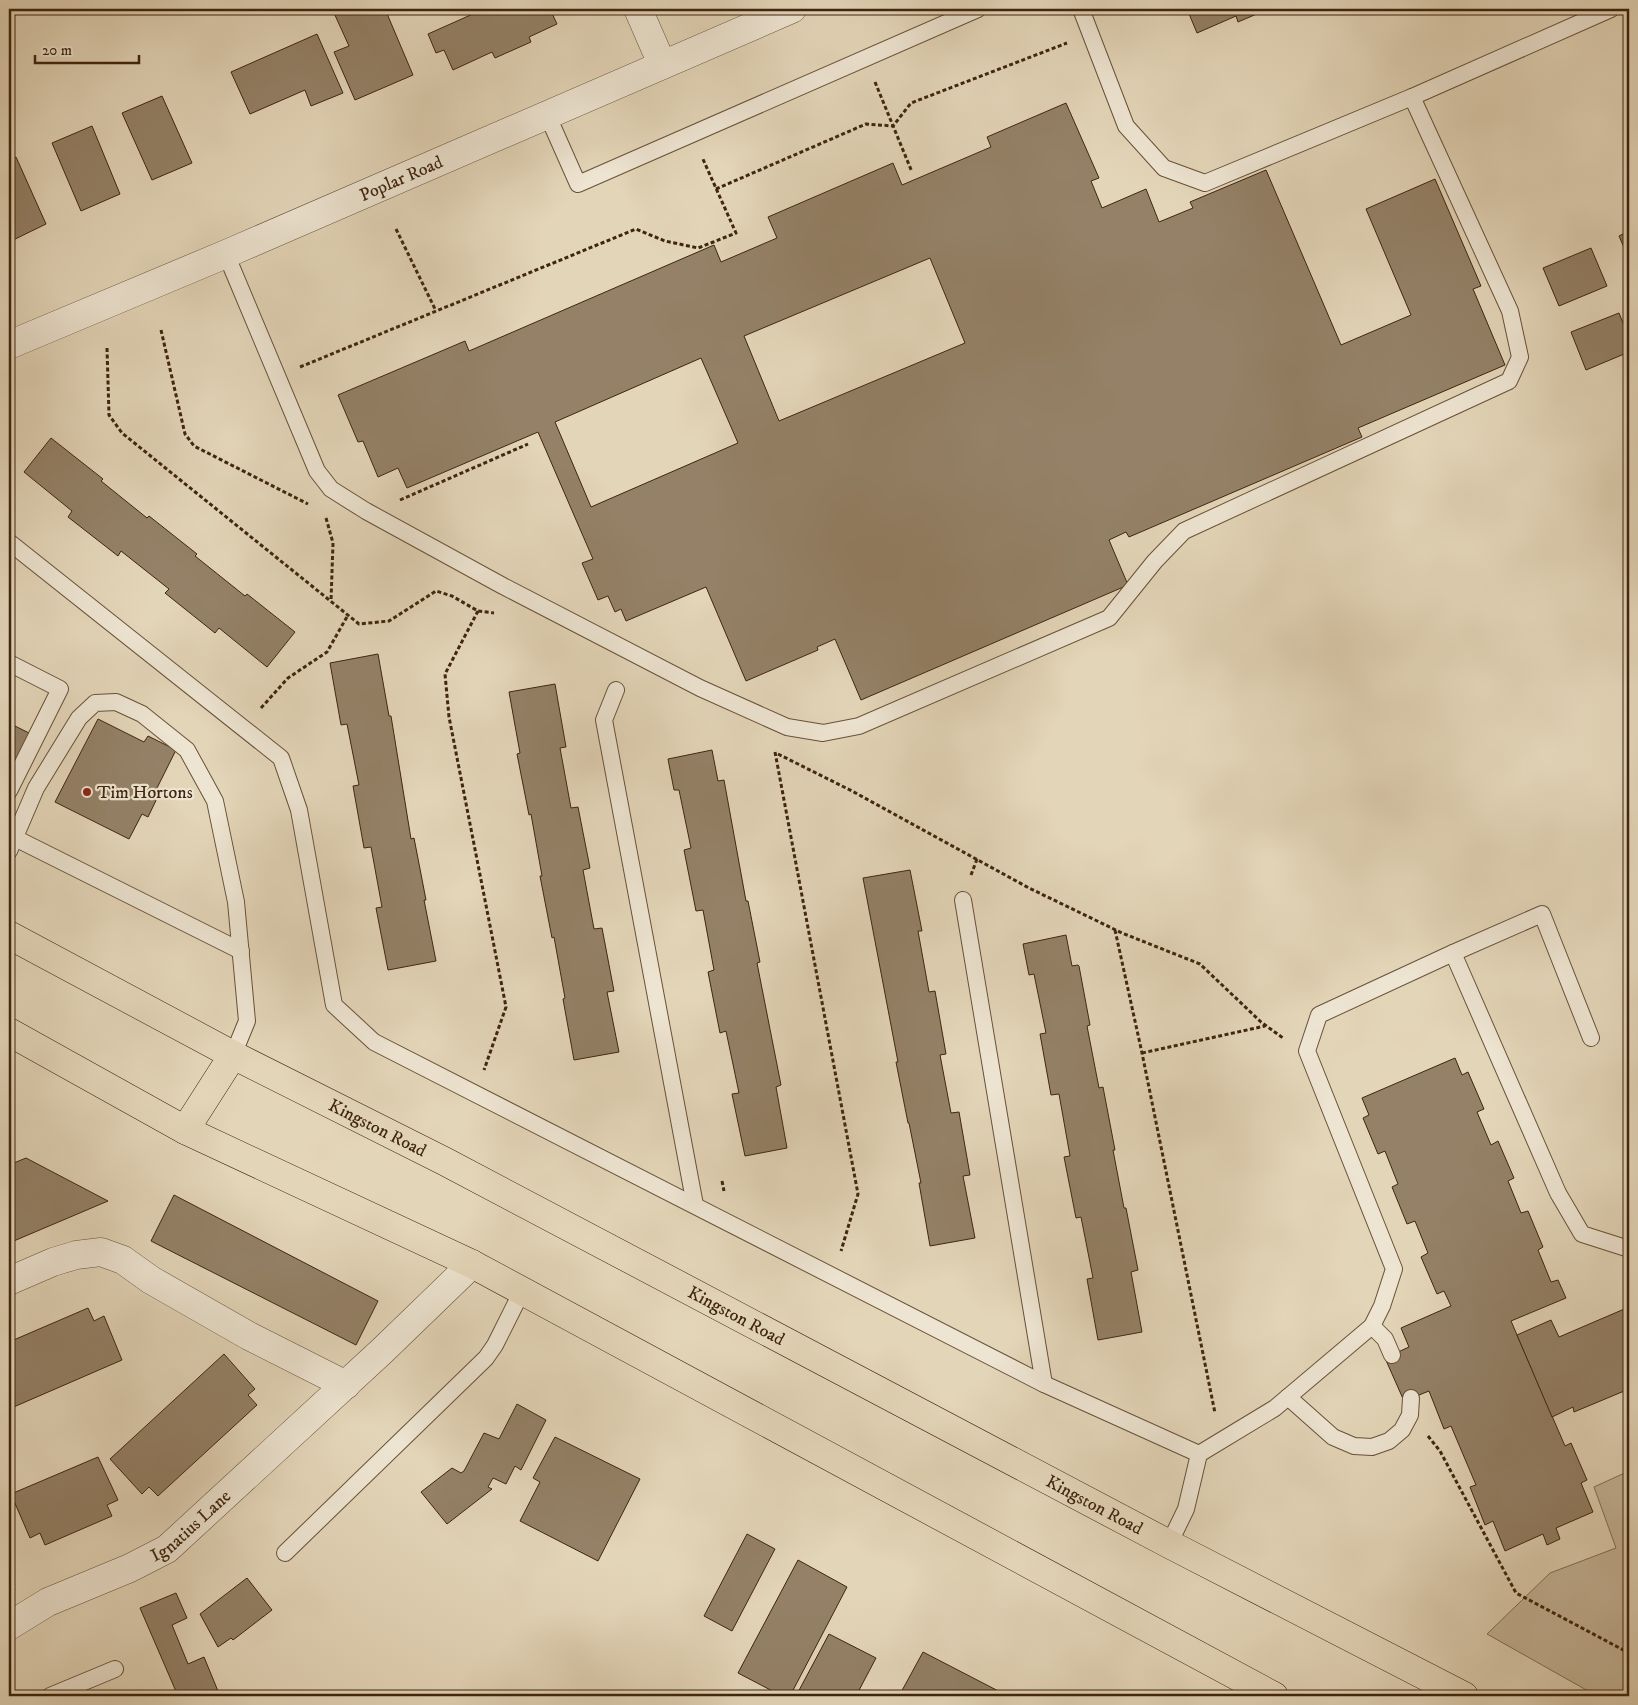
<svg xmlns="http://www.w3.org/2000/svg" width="1638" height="1705" font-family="'IM FELL DW Pica',serif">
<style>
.green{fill:#c7b79b;stroke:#836e55}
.building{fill:#948167;stroke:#3f250f;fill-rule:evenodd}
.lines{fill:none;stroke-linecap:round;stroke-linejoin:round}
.lane-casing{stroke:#685139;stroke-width:18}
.street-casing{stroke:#685139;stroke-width:29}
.primary-casing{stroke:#3f250f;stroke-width:29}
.path{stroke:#3f250f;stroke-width:3;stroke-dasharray:4 2.5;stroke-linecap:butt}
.lane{stroke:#ede4d1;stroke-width:16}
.street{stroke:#ede4d1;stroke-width:28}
.primary{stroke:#e3d5b8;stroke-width:28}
.poi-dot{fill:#8f2418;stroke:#ede4d1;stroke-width:2}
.labels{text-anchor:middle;stroke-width:4.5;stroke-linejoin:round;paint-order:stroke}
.street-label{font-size:18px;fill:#3f250f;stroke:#ede4d1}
.poi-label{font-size:18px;fill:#3f250f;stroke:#ede4d1;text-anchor:start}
</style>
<rect width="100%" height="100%" fill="#e3d5b8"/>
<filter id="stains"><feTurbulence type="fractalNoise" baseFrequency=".004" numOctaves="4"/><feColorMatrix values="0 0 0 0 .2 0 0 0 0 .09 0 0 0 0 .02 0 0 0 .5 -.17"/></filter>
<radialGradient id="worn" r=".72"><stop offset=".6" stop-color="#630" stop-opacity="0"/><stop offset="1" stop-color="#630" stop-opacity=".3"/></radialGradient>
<path class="green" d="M 1629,1471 L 1629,1696 L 1597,1696 L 1487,1634 L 1550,1573 L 1616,1548 L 1594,1487 Z"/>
<g class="building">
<path d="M 343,9 L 385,9 L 413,75 L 355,100 L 334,52 L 349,46 L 334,13 Z"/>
<path d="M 484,9 L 550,9 L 557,24 L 529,37 L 531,42 L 495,58 L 492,52 L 453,70 L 444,50 L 436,53 L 428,34 Z"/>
<path d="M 1187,9 L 1257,9 L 1259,13 L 1238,22 L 1236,16 L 1197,33 Z"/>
<path d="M 317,34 L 343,93 L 311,106 L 305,90 L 250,114 L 231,72 Z"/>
<path d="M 162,96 L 192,163 L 152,180 L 122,113 Z"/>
<path d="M 1066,103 L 1099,178 L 1091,181 L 1102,208 L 1146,189 L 1159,222 L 1193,208 L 1190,202 L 1266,170 L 1341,345 L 1411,315 L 1366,209 L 1435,179 L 1481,286 L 1473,289 L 1505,365 L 1358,428 L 1362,437 L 1129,537 L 1126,532 L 1109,540 L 1128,585 L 861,700 L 835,639 L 817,647 L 818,650 L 746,681 L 706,587 L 626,621 L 621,609 L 615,612 L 608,596 L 598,600 L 582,563 L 593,559 L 538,432 L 407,488 L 398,468 L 378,477 L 363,441 L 358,442 L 338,395 L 465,341 L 469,351 L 714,245 L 721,262 L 777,238 L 768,217 L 893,163 L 902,185 L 991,147 L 987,137 ZM 930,258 L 965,343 L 779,421 L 744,336 ZM 701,358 L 738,443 L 591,507 L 555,422 Z"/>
<path d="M 92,126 L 120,194 L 81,211 L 52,143 Z"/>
<path d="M 16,157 L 46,224 L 9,242 L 9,160 Z"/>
<path d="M 1629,231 L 1629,259 L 1619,236 Z"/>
<path d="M 1591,248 L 1607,286 L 1559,306 L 1543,268 Z"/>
<path d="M 1619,313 L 1629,338 L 1629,352 L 1586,370 L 1571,332 Z"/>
<path d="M 51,438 L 103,479 L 101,481 L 147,518 L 149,516 L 197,554 L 195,556 L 245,596 L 247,594 L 295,632 L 267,667 L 219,628 L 215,633 L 165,593 L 169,589 L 121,551 L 118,556 L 68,517 L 72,511 L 24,472 Z"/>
<path d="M 378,654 L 389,716 L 391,716 L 411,839 L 414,838 L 426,900 L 424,900 L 436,961 L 388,970 L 376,908 L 382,907 L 371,847 L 364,848 L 353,786 L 359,785 L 347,724 L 341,725 L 330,663 Z"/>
<path d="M 555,684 L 566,747 L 560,748 L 571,808 L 578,807 L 590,868 L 583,870 L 594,929 L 602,928 L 614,991 L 607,992 L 619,1052 L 574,1060 L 563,999 L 565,998 L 554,937 L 552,938 L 540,876 L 542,876 L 531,814 L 529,815 L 517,754 L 520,753 L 509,692 Z"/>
<path d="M 98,719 L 144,742 L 148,736 L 176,750 L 157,788 L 161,790 L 148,817 L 142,814 L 129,839 L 55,802 Z"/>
<path d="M 9,723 L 35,736 L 9,788 Z"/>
<path d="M 712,750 L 718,781 L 724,780 L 746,901 L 748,901 L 760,962 L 757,963 L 781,1085 L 776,1087 L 787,1148 L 745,1156 L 732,1094 L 739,1093 L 726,1031 L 720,1033 L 708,972 L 714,970 L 703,910 L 696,911 L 684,850 L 691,848 L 679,790 L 674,790 L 668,759 Z"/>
<path d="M 910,870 L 922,931 L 918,931 L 929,992 L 935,991 L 946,1054 L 940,1055 L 951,1113 L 959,1112 L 970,1175 L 963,1176 L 975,1238 L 930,1246 L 919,1183 L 921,1183 L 909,1123 L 908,1123 L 896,1062 L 898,1062 L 863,878 Z"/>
<path d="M 1066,935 L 1072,966 L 1078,965 L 1079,966 L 1090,1025 L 1087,1026 L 1099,1088 L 1103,1087 L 1115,1150 L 1113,1150 L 1124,1208 L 1126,1208 L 1138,1270 L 1131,1272 L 1142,1332 L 1098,1340 L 1087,1279 L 1093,1278 L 1081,1217 L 1076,1218 L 1064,1157 L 1070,1156 L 1059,1094 L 1051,1095 L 1040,1034 L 1046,1033 L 1034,974 L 1029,975 L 1023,944 Z"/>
<path d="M 1455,1058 L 1462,1075 L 1468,1072 L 1484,1109 L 1477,1112 L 1491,1145 L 1498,1141 L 1514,1178 L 1508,1181 L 1521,1213 L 1528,1211 L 1543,1247 L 1538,1250 L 1551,1282 L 1558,1280 L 1566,1298 L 1511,1321 L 1565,1446 L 1571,1443 L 1587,1480 L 1581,1483 L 1593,1512 L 1556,1528 L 1560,1539 L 1547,1545 L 1543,1534 L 1505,1551 L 1493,1521 L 1485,1525 L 1470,1487 L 1476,1485 L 1451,1426 L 1444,1429 L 1429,1391 L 1404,1401 L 1385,1358 L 1409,1347 L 1401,1328 L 1451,1306 L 1444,1291 L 1437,1294 L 1421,1257 L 1428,1253 L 1415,1221 L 1407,1224 L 1392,1187 L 1398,1184 L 1385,1151 L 1378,1154 L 1363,1118 L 1369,1115 L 1362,1098 Z"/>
<path d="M 26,1158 L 108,1201 L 9,1243 L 9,1165 Z"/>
<path d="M 174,1195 L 378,1301 L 356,1345 L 151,1241 Z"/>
<path d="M 1629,1307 L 1629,1389 L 1574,1412 L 1573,1407 L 1552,1417 L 1517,1335 L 1551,1320 L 1559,1337 Z"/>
<path d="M 88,1308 L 94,1321 L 104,1316 L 122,1360 L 9,1409 L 9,1342 Z"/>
<path d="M 224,1354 L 255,1389 L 248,1395 L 257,1405 L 158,1496 L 149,1487 L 142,1494 L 110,1459 Z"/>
<path d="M 517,1404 L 546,1420 L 521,1470 L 515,1466 L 506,1484 L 493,1478 L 488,1487 L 492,1489 L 447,1524 L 421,1492 L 452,1468 L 461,1473 L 464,1471 L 484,1433 L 499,1439 Z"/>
<path d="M 555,1437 L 640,1479 L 598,1561 L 520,1521 L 540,1482 L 533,1478 Z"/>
<path d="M 98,1457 L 118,1500 L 107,1505 L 112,1516 L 45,1545 L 40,1533 L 30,1538 L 11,1494 Z"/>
<path d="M 747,1534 L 775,1549 L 732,1631 L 704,1616 Z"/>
<path d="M 798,1560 L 847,1587 L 790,1696 L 782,1696 L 738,1673 Z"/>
<path d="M 9,1576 L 15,1590 L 9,1592 Z"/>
<path d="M 247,1578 L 272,1610 L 233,1640 L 231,1638 L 218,1647 L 200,1614 Z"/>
<path d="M 176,1593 L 187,1618 L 172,1625 L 188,1664 L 204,1657 L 220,1696 L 178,1696 L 140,1608 Z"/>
<path d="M 829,1634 L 876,1658 L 856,1696 L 796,1696 Z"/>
<path d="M 923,1652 L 1008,1696 L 899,1696 Z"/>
</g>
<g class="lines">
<g class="lane-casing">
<g id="lane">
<path d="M 1081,9 L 1126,126 L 1164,168 L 1205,183 L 1412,97 L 1611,9"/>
<path d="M 547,114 L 578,184 L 978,9"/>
<path d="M 226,254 L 317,471 L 331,489 L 366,511 L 503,586 L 700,688 L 787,727 L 823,733 L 859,726 L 1109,618 L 1155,561 L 1184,531 L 1509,381 L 1520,357 L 1510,311 L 1412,97"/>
<path d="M 9,542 L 281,758 L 299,810 L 334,1005 L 374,1042 L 1044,1384 L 1199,1454 L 1186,1509 L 1169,1544"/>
<path d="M 9,663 L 60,689 L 9,791"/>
<path d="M 616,690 L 604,720 L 695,1205"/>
<path d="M 15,838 L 241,951"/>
<path d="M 9,851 L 36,788 L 79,718 L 95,703 L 116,702 L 142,714 L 187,750 L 215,801 L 236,902 L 247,1021 L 233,1055"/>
<path d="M 963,900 L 1044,1384"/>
<path d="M 1453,953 L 1558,1193 L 1582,1234 L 1629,1249"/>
<path d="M 1372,1326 L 1385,1339 L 1392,1355"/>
<path d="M 1288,1397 L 1333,1437 L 1354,1446 L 1372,1447 L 1389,1441 L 1402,1430 L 1410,1415 L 1411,1398"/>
<path d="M 1199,1454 L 1275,1408 L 1372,1326 L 1382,1306 L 1394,1269 L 1307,1051 L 1319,1015 L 1453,953 L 1542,914 L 1591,1038"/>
<path d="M 285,1553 L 486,1358 L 495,1345 L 522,1291"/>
<path d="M 50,1696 L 115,1669"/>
</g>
</g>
<g class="street-casing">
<g id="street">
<path d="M 638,9 L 662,64"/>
<path id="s1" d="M 9,345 L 226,254 L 792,9"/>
<path d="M 9,1281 L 53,1262 L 76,1255 L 101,1252 L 123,1260 L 151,1280 L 249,1336 L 346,1385"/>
<path id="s2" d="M 9,1626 L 48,1602 L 130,1568 L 167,1549 L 382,1351 L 472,1264"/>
</g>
</g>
<g class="primary-casing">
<g id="primary">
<path id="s3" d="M 9,935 L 233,1055 L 444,1161 L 1169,1544 L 1464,1696"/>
<path d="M 9,1032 L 185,1130 L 472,1264 L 1274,1696"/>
<path d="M 185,1130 L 233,1055"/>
</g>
</g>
<g class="path">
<path d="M 875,82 L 912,172"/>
<path d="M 716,189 L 866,124 L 893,126 L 911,103 L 1067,43"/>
<path d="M 396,229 L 436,311"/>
<path d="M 161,330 L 185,434 L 194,446 L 308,504"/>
<path d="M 107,348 L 109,415 L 122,433 L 359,624 L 389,621 L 436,591 L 452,596 L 478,611 L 494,613"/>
<path d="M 300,367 L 636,229 L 665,241 L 698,248 L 736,233 L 702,157"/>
<path d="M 400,500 L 528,444"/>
<path d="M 326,518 L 333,543 L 331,601"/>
<path d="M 478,611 L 445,674 L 449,717 L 506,1007 L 484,1070"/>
<path d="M 261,708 L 288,678 L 327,652 L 348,615"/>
<path d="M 775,752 L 858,1194 L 841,1251"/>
<path d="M 778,754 L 852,791 L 1029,888 L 1122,933 L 1200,964 L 1261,1022 L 1283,1038"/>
<path d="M 971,875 L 977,859"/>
<path d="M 1115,930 L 1142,1053 L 1215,1413"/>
<path d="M 1142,1053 L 1265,1026"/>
<path d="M 722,1181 L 724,1191"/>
<path d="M 1428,1436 L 1440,1451 L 1516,1593 L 1629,1653"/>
</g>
<use href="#lane" class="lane"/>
<use href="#street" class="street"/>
<use href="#primary" class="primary"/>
</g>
<circle class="poi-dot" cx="87" cy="792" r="5"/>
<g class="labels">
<g class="street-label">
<text dy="6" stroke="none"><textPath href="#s1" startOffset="426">Poplar Road</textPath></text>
<text dy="6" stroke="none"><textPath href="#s3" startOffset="416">Kingston Road</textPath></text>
<text dy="6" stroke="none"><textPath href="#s3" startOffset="821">Kingston Road</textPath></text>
<text dy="6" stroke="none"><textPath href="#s3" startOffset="1226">Kingston Road</textPath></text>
<text dy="6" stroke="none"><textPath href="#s2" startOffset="209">Ignatius Lane</textPath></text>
</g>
<g class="poi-label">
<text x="97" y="798">Tim Hortons</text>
</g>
</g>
<rect width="1638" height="1705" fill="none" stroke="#e3d5b8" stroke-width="30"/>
<rect x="10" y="10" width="1618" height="1685" fill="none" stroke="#3f250f" stroke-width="2.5"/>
<rect x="15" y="15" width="1608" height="1675" fill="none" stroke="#3f250f"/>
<path d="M35 55v8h104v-8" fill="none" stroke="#3f250f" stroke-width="2.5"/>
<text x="42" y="55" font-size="15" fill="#3f250f" stroke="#ede4d1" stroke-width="4" paint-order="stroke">20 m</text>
<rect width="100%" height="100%" filter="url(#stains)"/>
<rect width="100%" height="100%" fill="url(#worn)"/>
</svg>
